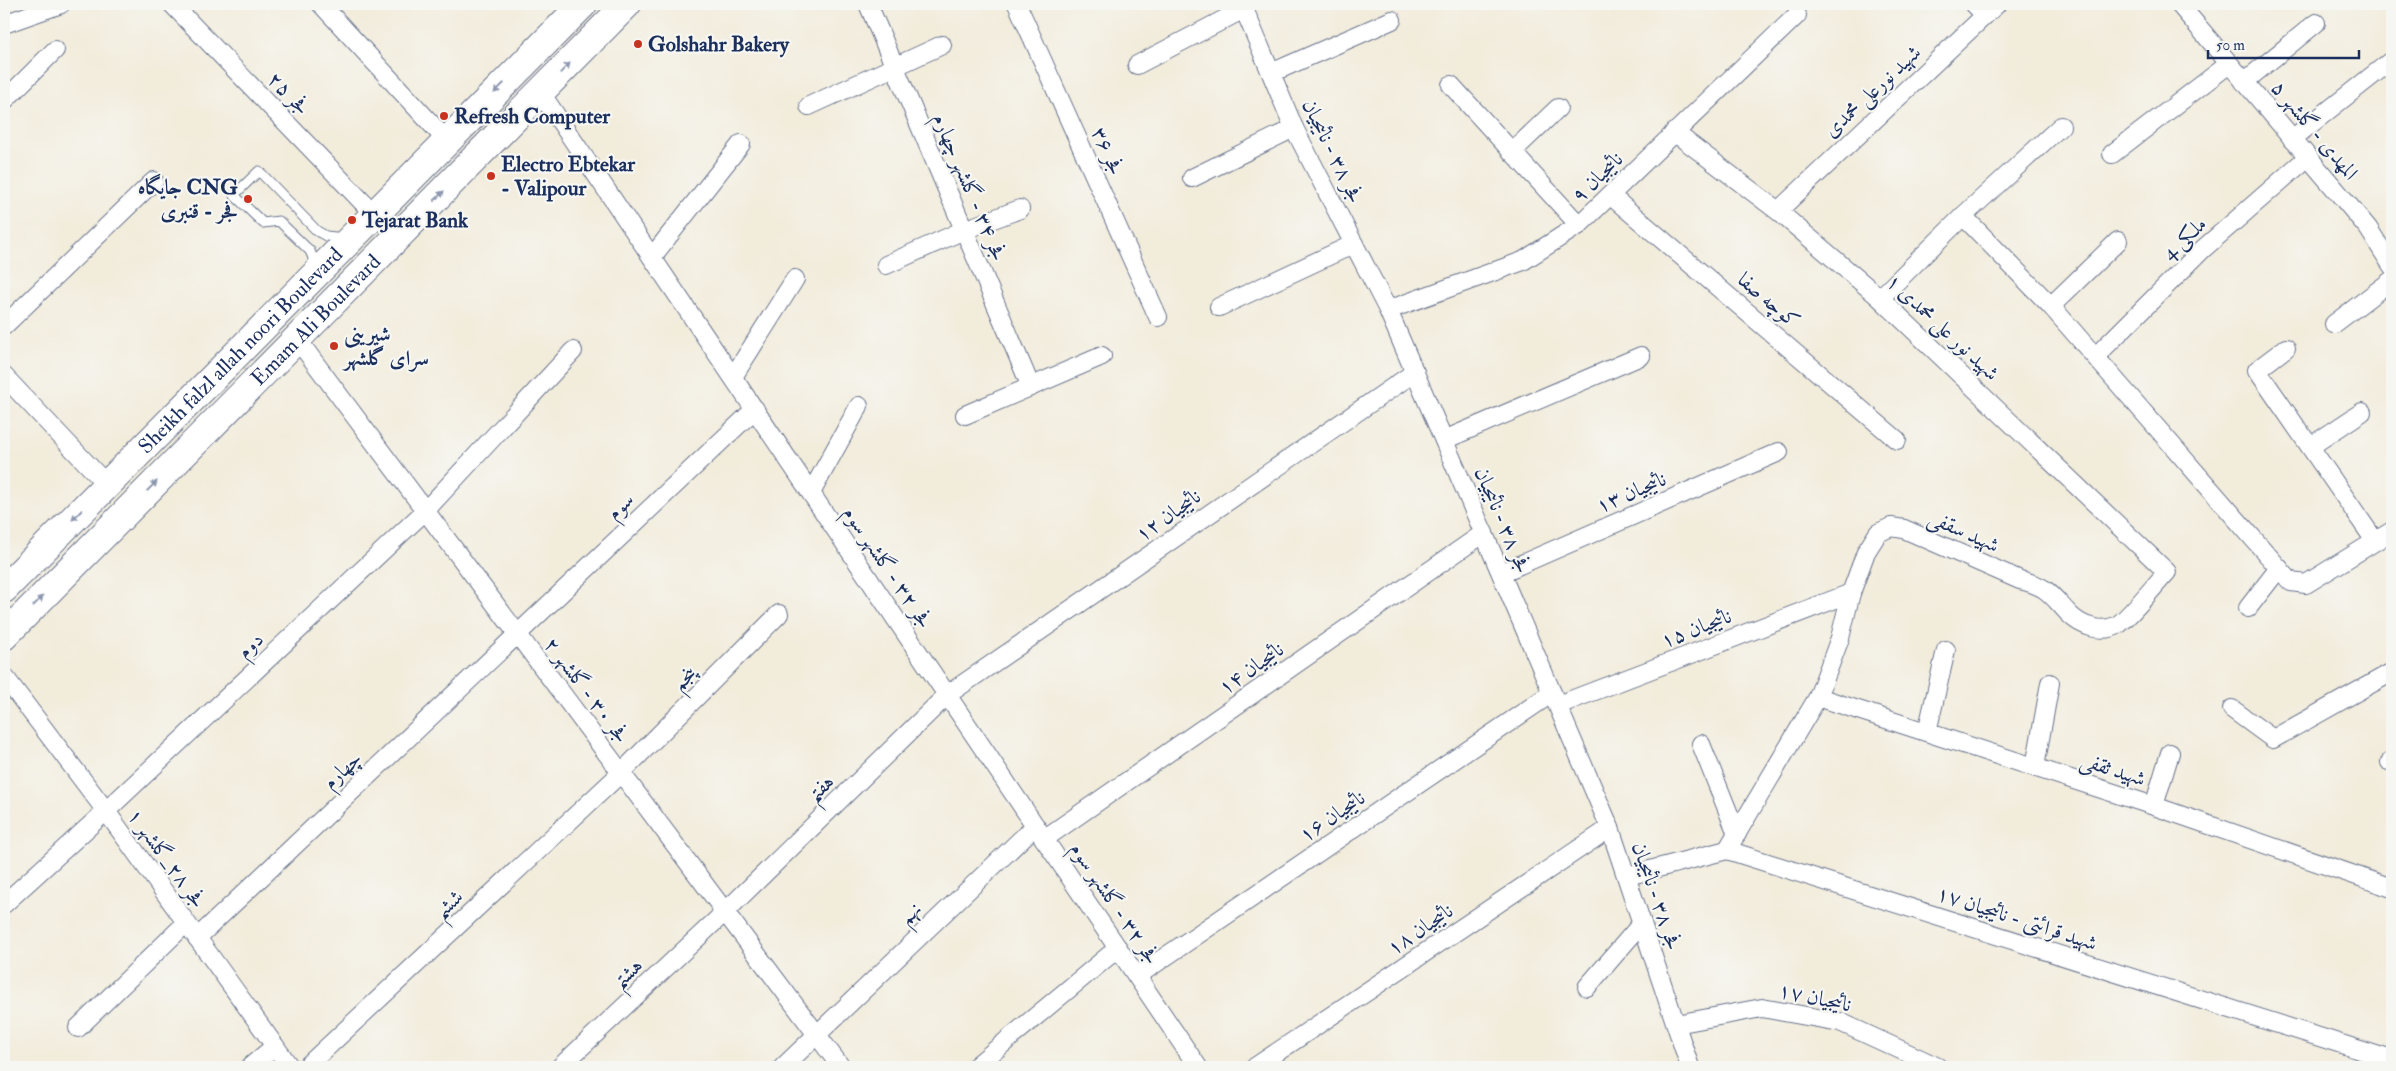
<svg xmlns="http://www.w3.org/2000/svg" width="2396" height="1071" font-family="'IM FELL Double Pica',Amiri,serif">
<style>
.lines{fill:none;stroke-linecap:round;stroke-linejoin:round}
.service-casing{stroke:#66718a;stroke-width:11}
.minor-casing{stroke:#66718a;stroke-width:20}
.primary-casing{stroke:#66718a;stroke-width:30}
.service{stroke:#fff;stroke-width:9}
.minor{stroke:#fff;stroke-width:18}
.primary{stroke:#fff;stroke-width:28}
.oneway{fill:#8d97ae}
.poi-dot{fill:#c8321e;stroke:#f6f6f2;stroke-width:2}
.labels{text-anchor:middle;stroke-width:4.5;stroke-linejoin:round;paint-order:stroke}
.poi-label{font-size:21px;font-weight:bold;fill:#1b2f5e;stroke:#f6f6f2;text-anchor:start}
.street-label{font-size:21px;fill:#1b2f5e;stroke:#f6f6f2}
</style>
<rect width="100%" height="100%" fill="#f6f6f2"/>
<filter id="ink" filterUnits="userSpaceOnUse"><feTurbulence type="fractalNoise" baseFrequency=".02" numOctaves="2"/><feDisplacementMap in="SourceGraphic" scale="10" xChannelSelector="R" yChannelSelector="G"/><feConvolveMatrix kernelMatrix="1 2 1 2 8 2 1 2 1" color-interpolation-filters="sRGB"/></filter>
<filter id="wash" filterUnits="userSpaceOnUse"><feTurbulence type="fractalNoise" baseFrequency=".0096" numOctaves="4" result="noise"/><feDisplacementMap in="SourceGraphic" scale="20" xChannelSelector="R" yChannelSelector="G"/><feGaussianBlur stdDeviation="1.12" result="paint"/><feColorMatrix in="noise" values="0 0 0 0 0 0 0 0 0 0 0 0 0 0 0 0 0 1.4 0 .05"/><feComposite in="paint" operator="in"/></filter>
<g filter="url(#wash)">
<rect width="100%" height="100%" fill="#f2ecdb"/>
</g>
<g filter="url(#ink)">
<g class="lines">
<g class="service-casing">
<path id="service" d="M 312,269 L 313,258 L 310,251 L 279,221 L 263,223 L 234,195 L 259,171 L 317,231 L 326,236 L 345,238"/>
</g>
<g class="minor-casing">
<g id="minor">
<path d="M 172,4 L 374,214"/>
<path d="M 321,4 L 447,141"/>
<path d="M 868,4 L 1031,387"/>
<path d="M 1017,4 L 1158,317"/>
<path d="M 1242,4 L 1294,128 L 1388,310 L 1610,828 L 1690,1067"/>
<path d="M 1974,4 L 1985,15"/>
<path d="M 2179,4 L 2368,228 L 2392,266"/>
<path d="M 4,24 L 61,4"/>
<path d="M 1137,65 L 1244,9"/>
<path d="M 1271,73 L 1392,20"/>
<path d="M 2244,82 L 2316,23"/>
<path d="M 1451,85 L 1579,225"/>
<path d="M 541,93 L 1198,1067"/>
<path d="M 4,101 L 55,50"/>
<path d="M 809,106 L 942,45"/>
<path d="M 1674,132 L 1778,211 L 1880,298 L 2167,572 C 2155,585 2131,615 2119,624 C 2103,634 2082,627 2069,614 C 2050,594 2049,587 2020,580 L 1904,529 L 1891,527 L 1878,533 L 1866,552 L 1851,593 L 1840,638 L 1818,697 L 1727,850"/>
<path d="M 2292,139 L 2392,60"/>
<path d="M 1512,152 L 1558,108"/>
<path d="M 2112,154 L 2229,64"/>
<path d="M 1192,178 L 1294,128"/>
<path d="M 1611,196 L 1897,440"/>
<path d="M 1778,211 L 1997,4"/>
<path d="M 1963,216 L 2051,306 L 2291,582 L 2306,584 L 2392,531"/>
<path d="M 652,257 L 741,144"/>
<path d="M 886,265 L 964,230 L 1020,209"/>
<path d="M 1880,298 L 1963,216 L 2061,126"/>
<path d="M 2051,306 L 2118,241"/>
<path d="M 1219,307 L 1354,244"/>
<path d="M 1388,310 L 1523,261 L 1579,225 L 1797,15"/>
<path d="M 2334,324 L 2392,280"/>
<path d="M 4,326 L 154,181"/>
<path d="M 297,339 L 841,1067"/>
<path d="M 2286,348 L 2257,370 L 2375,541"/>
<path d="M 2096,356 L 2203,249 L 2308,157"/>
<path d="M 4,376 L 107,485"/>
<path d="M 733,377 L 795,279"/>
<path d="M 965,415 L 1102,356"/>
<path d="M 1444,440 L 1641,356"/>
<path d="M 2311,446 L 2362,412"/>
<path d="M 811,493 L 859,406"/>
<path d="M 1501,573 L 1779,452"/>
<path d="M 2248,608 L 2279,568"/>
<path d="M 4,676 L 106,811 L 290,1067"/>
<path d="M 1818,697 L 2154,806 L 2392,888"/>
<path d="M 1558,705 L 1851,593"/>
<path d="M 2232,709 L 2273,739 L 2392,672"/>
<path d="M 1927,732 L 1946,650"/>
<path d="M 1701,744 L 1737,834"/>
<path d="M 2390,762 L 2392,761"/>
<path d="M 2035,767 L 2050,683"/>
<path d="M 2154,806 L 2170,753"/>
<path d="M 1044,839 L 1484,533"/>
<path d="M 1627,876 L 1727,850 L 2392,1060"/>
<path d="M 4,904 L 106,811 L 425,511 L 573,351"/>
<path d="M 197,938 L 755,409"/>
<path d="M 1137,976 L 1552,693"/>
<path d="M 1587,987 L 1642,923"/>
<path d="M 1676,1024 L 1762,1008 L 1840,1022 L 1938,1067"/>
<path d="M 78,1028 L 186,923"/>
<path d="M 250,1067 L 275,1046"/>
<path d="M 306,1067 L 621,773 L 779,614"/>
<path d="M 560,1067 L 725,912 L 947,695 L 1415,372"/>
<path d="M 783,1067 L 1035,826"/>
<path d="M 975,1067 L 1118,948"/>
<path d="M 1255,1067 L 1610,828"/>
</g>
</g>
<g class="primary-casing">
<g id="primary">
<path id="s1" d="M 4,589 L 583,4"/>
<path id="s2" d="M 4,636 L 627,4"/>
</g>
</g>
<use href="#service" class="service"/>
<use href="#minor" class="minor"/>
<use href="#primary" class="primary"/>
</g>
<defs><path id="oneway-solid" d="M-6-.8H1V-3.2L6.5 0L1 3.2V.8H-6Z" transform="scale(1.25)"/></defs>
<g class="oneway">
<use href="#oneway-solid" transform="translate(565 68) rotate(-46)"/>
<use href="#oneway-solid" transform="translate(499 88) rotate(135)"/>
<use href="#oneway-solid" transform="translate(439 196) rotate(-45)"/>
<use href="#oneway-solid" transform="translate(152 486) rotate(-45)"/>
<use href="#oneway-solid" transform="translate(77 515) rotate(135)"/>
<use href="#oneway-solid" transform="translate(38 601) rotate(-45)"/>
</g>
</g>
<g class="poi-dot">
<circle cx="638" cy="44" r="5"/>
<circle cx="444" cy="116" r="5"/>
<circle cx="491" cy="176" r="5"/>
<circle cx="248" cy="199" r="5"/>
<circle cx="352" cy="220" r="5"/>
<circle cx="334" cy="346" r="5"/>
</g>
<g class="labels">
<g class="poi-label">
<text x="648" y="51">Golshahr Bakery</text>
<text x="454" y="123">Refresh Computer</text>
<text x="501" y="171">Electro Ebtekar<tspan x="501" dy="24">- Valipour</tspan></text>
<text x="238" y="194" text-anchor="end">جایگاه CNG<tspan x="238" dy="24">فجر - قنبری</tspan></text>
<text x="362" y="227">Tejarat Bank</text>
<text x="344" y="341">شیرینی<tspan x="344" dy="24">سرای گلشهر</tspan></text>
</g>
<g class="street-label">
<text transform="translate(1872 91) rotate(-43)" y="7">شهید نورعلی محمدی</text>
<text transform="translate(289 93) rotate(46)" y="7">فجر ۲۵</text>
<text transform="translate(2315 130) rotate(50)" y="7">المهدی - گلشهر ۵</text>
<text transform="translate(1108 151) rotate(66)" y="7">فجر ۳۶</text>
<text transform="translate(1333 151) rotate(64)" y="7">فجر ۳۸ - نائیجیان</text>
<text transform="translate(1597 177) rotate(-44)" y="7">نائیجیان ۹</text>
<text transform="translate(970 187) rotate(67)" y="7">فجر ۳۴ - گلشهر چهارم</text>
<text transform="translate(2184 238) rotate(-43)" y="7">ملکی 4</text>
<text transform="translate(1769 300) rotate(40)" y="7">کوچه صفا</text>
<text dy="7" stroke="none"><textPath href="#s2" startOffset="444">Emam Ali Boulevard</textPath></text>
<text transform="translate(1943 327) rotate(43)" y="7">شهید نور علی محمدی ۱</text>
<text dy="7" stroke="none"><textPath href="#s1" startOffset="336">Sheikh falzl allah noori Boulevard</textPath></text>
<text transform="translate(1631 492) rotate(-23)" y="7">نائیجیان ۱۳</text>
<text transform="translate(620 506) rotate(-44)" y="7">سوم</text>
<text transform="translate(1168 515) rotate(-35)" y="7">نائیجیان ۱۲</text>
<text transform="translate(1503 520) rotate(67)" y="7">فجر ۳۸ - نائیجیان</text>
<text transform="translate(1964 531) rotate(24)" y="7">شهید سقفی</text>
<text transform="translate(888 567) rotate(56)" y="7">فجر ۳۲ - گلشهر سوم</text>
<text transform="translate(1696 628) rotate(-21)" y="7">نائیجیان ۱۵</text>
<text transform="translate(250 645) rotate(-43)" y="7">دوم</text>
<text transform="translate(1251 668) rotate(-35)" y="7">نائیجیان ۱۴</text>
<text transform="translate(684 678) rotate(-45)" y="7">پنجم</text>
<text transform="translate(587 690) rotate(53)" y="7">فجر ۳۰ - گلشهر ۲</text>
<text transform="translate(2113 769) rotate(18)" y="7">شهید ثقفی</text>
<text transform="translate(342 770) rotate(-43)" y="7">چهارم</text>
<text transform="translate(820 788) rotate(-44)" y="7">هفتم</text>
<text transform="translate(1332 816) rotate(-34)" y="7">نائیجیان ۱۶</text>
<text transform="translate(167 858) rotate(54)" y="7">فجر ۲۸_گلشهر ۱</text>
<text transform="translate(1657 896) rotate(71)" y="7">فجر ۳۸ - نائیجیان</text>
<text transform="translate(1115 903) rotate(56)" y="7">فجر ۳۲ - گلشهر سوم</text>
<text transform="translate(448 904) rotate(-43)" y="7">ششم</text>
<text transform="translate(910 913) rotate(-43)" y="7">نهم</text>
<text transform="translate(2017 918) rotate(18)" y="7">شهید قرائتی - نائیجیان ۱۷</text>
<text transform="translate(1420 929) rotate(-34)" y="7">نائیجیان ۱۸</text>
<text transform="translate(627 973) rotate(-43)" y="7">هشتم</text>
<text transform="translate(1815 997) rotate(12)" y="7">نائیجیان ۱۷</text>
</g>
</g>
<rect width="2396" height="1071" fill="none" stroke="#f6f6f2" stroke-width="20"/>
<path d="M2208 50v8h151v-8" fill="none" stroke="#1b2f5e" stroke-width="2.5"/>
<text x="2216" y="50" font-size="15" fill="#1b2f5e" stroke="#f6f6f2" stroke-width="4" paint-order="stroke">50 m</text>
</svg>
